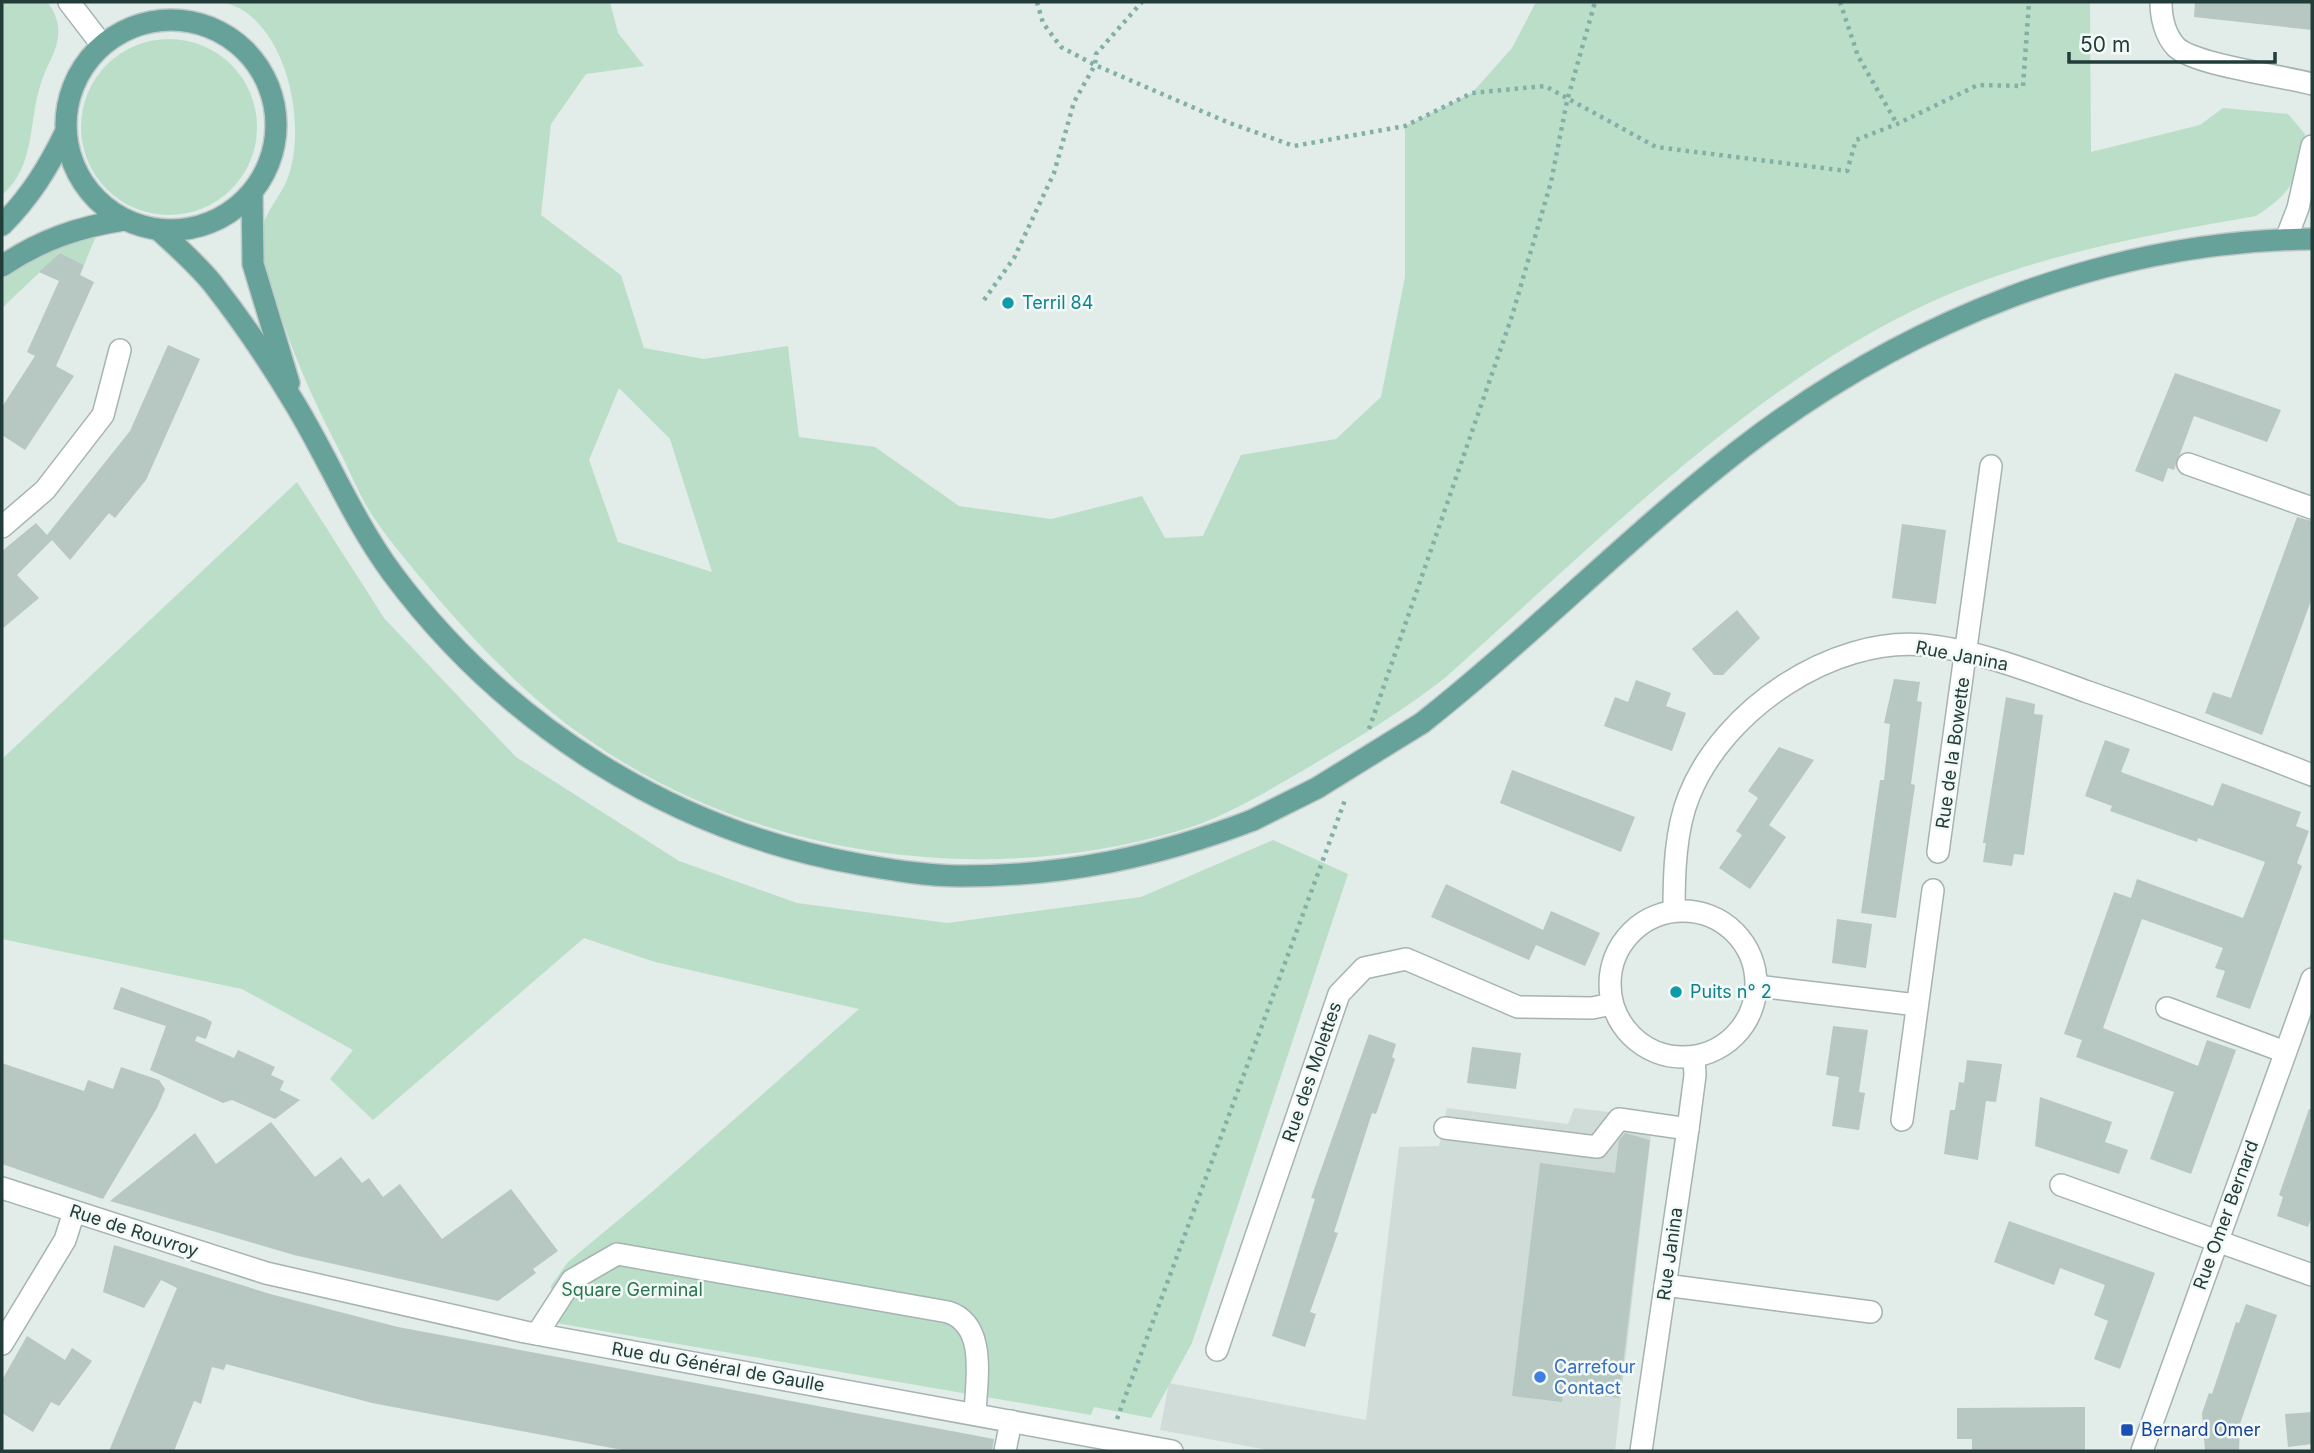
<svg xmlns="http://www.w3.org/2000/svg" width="2314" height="1453" font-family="Inter,sans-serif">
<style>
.built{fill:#d0dcd8}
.green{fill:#bbdec8;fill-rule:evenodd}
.building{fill:#b7c7c2}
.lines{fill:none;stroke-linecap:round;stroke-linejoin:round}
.minor-casing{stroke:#a5b4b1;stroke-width:24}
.major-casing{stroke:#c1c9c8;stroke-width:24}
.path{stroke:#82b0a7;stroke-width:4.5;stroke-dasharray:3.5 5;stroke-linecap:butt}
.minor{stroke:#fff;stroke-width:21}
.major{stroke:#66a299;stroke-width:21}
.major-bridge-casing{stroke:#c1c9c8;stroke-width:24;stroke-linecap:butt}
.major-bridge{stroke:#66a299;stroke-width:21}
.culture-dot{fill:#0f9aa8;stroke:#f2f9f6;stroke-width:2.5}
.shop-dot{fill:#3f7fe0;stroke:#f2f9f6;stroke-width:2.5}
.transit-dot{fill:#1a4fb4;stroke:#f2f9f6;stroke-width:2.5}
.labels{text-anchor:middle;stroke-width:5;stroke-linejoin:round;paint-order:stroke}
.culture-label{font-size:18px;fill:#0d838f;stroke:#f2f9f6;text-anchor:start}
.street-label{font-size:18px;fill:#223d39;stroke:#f2f9f6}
.park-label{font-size:18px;fill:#2c7550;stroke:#f2f9f6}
.shop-label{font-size:18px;fill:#366cbe;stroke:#f2f9f6;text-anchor:start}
.transit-label{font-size:18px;fill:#164399;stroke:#f2f9f6;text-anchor:start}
</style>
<rect width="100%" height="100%" fill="#e2ece9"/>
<path class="built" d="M 1447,1108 L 1568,1124 L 1574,1108 L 1653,1117 L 1615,1451 L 1273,1451 L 1160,1430 L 1169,1383 L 1366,1420 L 1399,1147 L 1439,1146 Z"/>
<g class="green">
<path d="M 2,2 L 47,2 C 55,11 60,25 58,37 C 56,54 45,68 41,83 C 28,122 36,166 2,195 Z"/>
<path d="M 222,2 L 610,2 L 618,33 L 644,66 L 586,74 L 551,124 L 541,215 L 621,275 L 644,348 L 704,359 L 788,346 L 799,437 L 875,447 L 959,506 L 1051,519 L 1142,496 L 1165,538 L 1203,536 L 1241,455 L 1336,439 L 1381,397 L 1405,277 L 1405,126 L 1472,93 L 1512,48 L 1536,2 L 2090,2 L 2091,152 L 2200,125 L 2223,108 L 2288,114 L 2305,134 C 2296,179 2296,190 2256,216 C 2146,235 2031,256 1929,303 C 1752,384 1591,548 1446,677 C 1403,711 1356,739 1309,767 C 1267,791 1225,818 1178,831 C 982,889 754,857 586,738 C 531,700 484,651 440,601 C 417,573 392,545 372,515 C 359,495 350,471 339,450 C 312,398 289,346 273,290 C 268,274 260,255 261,237 C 262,215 279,199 287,180 C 309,126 286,15 222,2 ZM 619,388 L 670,439 L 712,572 L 618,542 L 589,460 Z"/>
<circle cx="169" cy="127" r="88"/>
<path d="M 96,236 L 84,265 L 60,253 L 2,308 L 2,279 C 32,258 59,242 96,236 Z"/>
<path d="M 297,482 L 384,618 L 516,757 L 679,861 L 797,903 L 947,923 L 1141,897 L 1273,840 L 1348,874 L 1192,1343 L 1151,1418 L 1094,1407 L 1091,1415 L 556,1323 L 551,1286 L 568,1262 L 652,1192 L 859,1009 L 655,962 L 584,938 L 373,1120 L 330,1079 L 353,1050 L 242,989 L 2,939 L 2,759 Z"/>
</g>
<g class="building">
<path d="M 2195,2 L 2312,2 L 2312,30 L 2194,17 Z"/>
<path d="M 60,253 L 84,265 L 80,275 L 94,282 L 56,366 L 74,376 L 25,450 L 2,435 L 2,407 L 35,356 L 27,352 L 59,281 L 39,272 Z"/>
<path d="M 168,345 L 200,359 L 146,480 L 115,518 L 109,513 L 70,560 L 52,540 L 17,575 L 39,598 L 2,629 L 2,551 L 36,523 L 47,535 L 130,431 Z"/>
<path d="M 2175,373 L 2281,410 L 2267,442 L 2194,416 L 2174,470 L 2168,468 L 2163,482 L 2135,471 Z"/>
<path d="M 2297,517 L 2312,521 L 2312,598 L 2262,735 L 2205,713 L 2213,692 L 2231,698 Z"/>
<path d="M 1902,524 L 1946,530 L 1936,604 L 1892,598 Z"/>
<path d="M 1737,610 L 1760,638 L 1723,675 L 1714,675 L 1692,649 Z"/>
<path d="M 1894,679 L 1920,682 L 1917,701 L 1922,702 L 1911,784 L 1915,785 L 1896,918 L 1861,913 L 1880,780 L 1884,780 L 1890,724 L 1884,723 Z"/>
<path d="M 1636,680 L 1671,693 L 1666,706 L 1686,713 L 1672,751 L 1604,726 L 1615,697 L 1628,702 Z"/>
<path d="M 2006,697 L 2035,704 L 2034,714 L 2043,715 L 2024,855 L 2014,854 L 2012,866 L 1983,862 L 1986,843 L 1983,843 Z"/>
<path d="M 2105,740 L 2130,749 L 2121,772 L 2213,806 L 2222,783 L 2301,812 L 2296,826 L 2309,831 L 2297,863 L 2302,866 L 2250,1009 L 2216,997 L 2225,971 L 2215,968 L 2223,948 L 2142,919 L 2103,1028 L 2198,1066 L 2207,1040 L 2236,1050 L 2191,1174 L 2150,1159 L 2174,1092 L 2076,1057 L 2082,1040 L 2064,1034 L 2114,892 L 2131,898 L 2137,879 L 2243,918 L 2265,862 L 2198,838 L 2197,842 L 2110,811 L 2112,806 L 2085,796 Z"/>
<path d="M 1779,747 L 1814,760 L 1769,825 L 1786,837 L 1750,889 L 1719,868 L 1742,835 L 1736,831 L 1758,798 L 1748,791 Z"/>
<path d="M 1512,770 L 1635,817 L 1621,852 L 1500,803 Z"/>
<path d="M 1446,884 L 1543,930 L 1551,911 L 1600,933 L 1585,966 L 1536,945 L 1529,960 L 1431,917 Z"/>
<path d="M 1837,919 L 1872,924 L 1866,968 L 1832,963 Z"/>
<path d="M 121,987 L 205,1018 L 212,1022 L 206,1039 L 197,1036 L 195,1041 L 234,1058 L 238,1050 L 275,1067 L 271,1075 L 284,1081 L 280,1090 L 300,1100 L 275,1119 L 232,1100 L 223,1103 L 150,1070 L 166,1026 L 113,1009 Z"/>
<path d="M 1833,1026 L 1868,1030 L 1859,1092 L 1865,1093 L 1859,1130 L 1832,1126 L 1839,1077 L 1826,1075 Z"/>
<path d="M 1369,1034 L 1396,1044 L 1392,1057 L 1395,1059 L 1376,1114 L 1372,1113 L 1334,1232 L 1338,1233 L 1310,1312 L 1316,1314 L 1305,1347 L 1272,1336 L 1315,1199 L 1311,1198 Z"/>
<path d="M 1472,1047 L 1521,1053 L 1516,1089 L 1467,1083 Z"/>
<path d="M 1967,1060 L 2002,1064 L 1996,1102 L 1986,1101 L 1978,1160 L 1944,1154 L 1950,1110 L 1955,1110 L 1959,1082 L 1964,1083 Z"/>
<path d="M 2,1063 L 84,1091 L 88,1080 L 113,1089 L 121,1067 L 159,1080 L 165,1089 L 157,1108 L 103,1199 L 2,1164 Z"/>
<path d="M 2040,1097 L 2112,1122 L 2105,1142 L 2128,1150 L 2119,1174 L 2035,1146 Z"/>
<path d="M 2309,1109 L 2312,1109 L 2312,1216 L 2308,1227 L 2277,1216 L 2283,1197 L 2279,1195 Z"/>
<path d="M 271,1122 L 315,1177 L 341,1157 L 362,1183 L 369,1178 L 383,1197 L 400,1184 L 442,1239 L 511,1189 L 558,1251 L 533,1269 L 536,1273 L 498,1301 L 294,1255 L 110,1201 L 195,1133 L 216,1164 Z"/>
<path d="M 1625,1133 L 1650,1140 L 1619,1398 L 1563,1391 L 1562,1402 L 1512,1396 L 1540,1163 L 1615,1173 L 1619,1140 Z"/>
<path d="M 2009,1221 L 2155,1273 L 2120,1369 L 2094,1359 L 2108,1321 L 2094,1315 L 2105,1285 L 2060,1268 L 2054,1285 L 1994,1262 Z"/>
<path d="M 114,1245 L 270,1294 L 398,1327 L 994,1439 L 992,1451 L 628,1451 L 372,1403 L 226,1364 L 224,1370 L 212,1367 L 201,1404 L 194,1401 L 174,1451 L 109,1451 L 177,1288 L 161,1280 L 144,1308 L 103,1292 Z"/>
<path d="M 2246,1304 L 2277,1315 L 2240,1424 L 2239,1451 L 2205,1451 L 2202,1413 L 2209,1393 L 2212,1394 L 2236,1322 L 2239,1323 Z"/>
<path d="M 27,1336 L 65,1360 L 72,1348 L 92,1361 L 59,1406 L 51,1402 L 33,1432 L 2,1413 L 2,1380 Z"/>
<path d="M 2085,1407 L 2085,1451 L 1972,1451 L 1972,1439 L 1957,1439 L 1957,1408 Z"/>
<path d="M 2312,1412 L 2312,1444 L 2288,1447 L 2285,1414 Z"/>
</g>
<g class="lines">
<g class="minor-casing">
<g id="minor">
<path d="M 69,2 L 102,45"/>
<path d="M 2161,2 C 2161,17 2165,35 2176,47 C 2195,65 2283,76 2312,84"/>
<path d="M 2286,239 L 2298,208 L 2312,146"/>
<path d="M 2188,464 L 2312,508"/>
<path d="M 2,527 L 45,490 L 103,415 L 120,350"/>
<path d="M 1938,852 L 1991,466"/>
<circle cx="1683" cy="984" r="73"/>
<path d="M 1674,911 C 1674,875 1675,830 1689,796 C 1723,710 1832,636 1925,645 C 1981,651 2035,673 2088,692 C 2163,718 2238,746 2312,775"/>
<path d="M 1757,986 L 1917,1005"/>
<path d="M 2167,1008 L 2285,1052"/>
<path d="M 1902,1120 L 1933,890"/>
<path d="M 1445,1128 L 1597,1147 L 1619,1119 L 1688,1129"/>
<path d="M 2061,1185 L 2312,1275"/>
<path d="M 2,1188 L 266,1273 L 525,1332 L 1172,1451"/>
<path d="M 1665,1285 L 1871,1312"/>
<path d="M 537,1334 L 572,1280 L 617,1254 L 948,1312 C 988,1325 976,1381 975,1414"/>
<path d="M 2,1344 L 65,1240 L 74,1212"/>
<path d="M 1217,1350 L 1339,994 L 1364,968 L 1406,959 L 1518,1007 L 1592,1008 L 1612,1004"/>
<path d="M 1005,1451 L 1011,1421"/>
<path d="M 1641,1451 L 1688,1129 L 1695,1075 L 1694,1057"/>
<path d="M 2142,1451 L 2312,979"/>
</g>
</g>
<g class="major-casing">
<g id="major">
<circle cx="171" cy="125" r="105"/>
<path d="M 252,193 L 253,264 L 289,383"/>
<path d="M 2,225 C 30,197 48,168 65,133"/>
<path d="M 159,230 C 177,247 197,264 213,284 C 242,321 271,364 295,404 C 329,460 353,520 392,573 C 505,725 672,831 858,864 C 892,870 927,876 962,876 C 1065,876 1157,857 1253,820"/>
<path d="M 2,266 C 41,240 78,227 124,220"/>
<path d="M 1422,723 C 1531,637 1629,536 1738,451 C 1903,323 2103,241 2312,239"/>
</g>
</g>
<g class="path">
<path d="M 1037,2 L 1043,23 L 1061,47 L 1095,65 L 1227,122 L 1294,146 L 1405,126 L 1472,93 L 1545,86 L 1656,147 L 1847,171 L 1856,140 L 1897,124 L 1978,85 L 2023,86 L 2029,2"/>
<path d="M 1840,2 L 1858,56 L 1897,124"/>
<path d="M 984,300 L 1014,258 L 1054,173 L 1074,102 L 1095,65 L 1096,54 L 1142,2"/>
<path d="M 1369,729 L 1512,316 L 1551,182 L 1567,101 L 1595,2"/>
<path d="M 1117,1419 L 1345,800"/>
</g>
<use href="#minor" class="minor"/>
<use href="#major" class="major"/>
<g class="major-bridge-casing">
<path id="major-bridge" d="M 1253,820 L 1317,788 L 1422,723"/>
</g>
<use href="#major-bridge" class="major-bridge"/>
</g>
<g class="culture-dot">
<circle cx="1008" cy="303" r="7"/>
<circle cx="1676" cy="992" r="7"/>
</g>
<circle class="shop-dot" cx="1540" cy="1377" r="7"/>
<rect class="transit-dot" x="2120" y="1423" width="14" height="14" rx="3.5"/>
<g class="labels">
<g class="culture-label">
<text x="1022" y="309">Terril 84</text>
<text x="1690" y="998">Puits n° 2</text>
</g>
<g class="street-label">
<text transform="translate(1962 656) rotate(11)" y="6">Rue Janina</text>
<text transform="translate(1953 753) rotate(-82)" y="6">Rue de la Bowette</text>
<text transform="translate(1312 1072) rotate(-71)" y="6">Rue des Molettes</text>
<text transform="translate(2226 1215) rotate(-70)" y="6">Rue Omer Bernard</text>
<text transform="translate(134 1231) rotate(18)" y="6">Rue de Rouvroy</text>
<text transform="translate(1670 1254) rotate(-82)" y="6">Rue Janina</text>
<text transform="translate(718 1367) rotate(10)" y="6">Rue du Général de Gaulle</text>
</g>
<g class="park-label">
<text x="632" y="1296">Square Germinal</text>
</g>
<g class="shop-label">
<text x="1554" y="1373">Carrefour<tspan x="1554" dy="21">Contact</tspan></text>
</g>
<g class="transit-label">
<text x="2141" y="1436">Bernard Omer</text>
</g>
</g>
<rect width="2314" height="1453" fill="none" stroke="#223d39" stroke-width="7"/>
<path d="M2069 52v10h206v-10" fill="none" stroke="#223d39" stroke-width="3.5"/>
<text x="2080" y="52" font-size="21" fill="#223d39" stroke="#f2f9f6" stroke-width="5" paint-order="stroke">50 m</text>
</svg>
